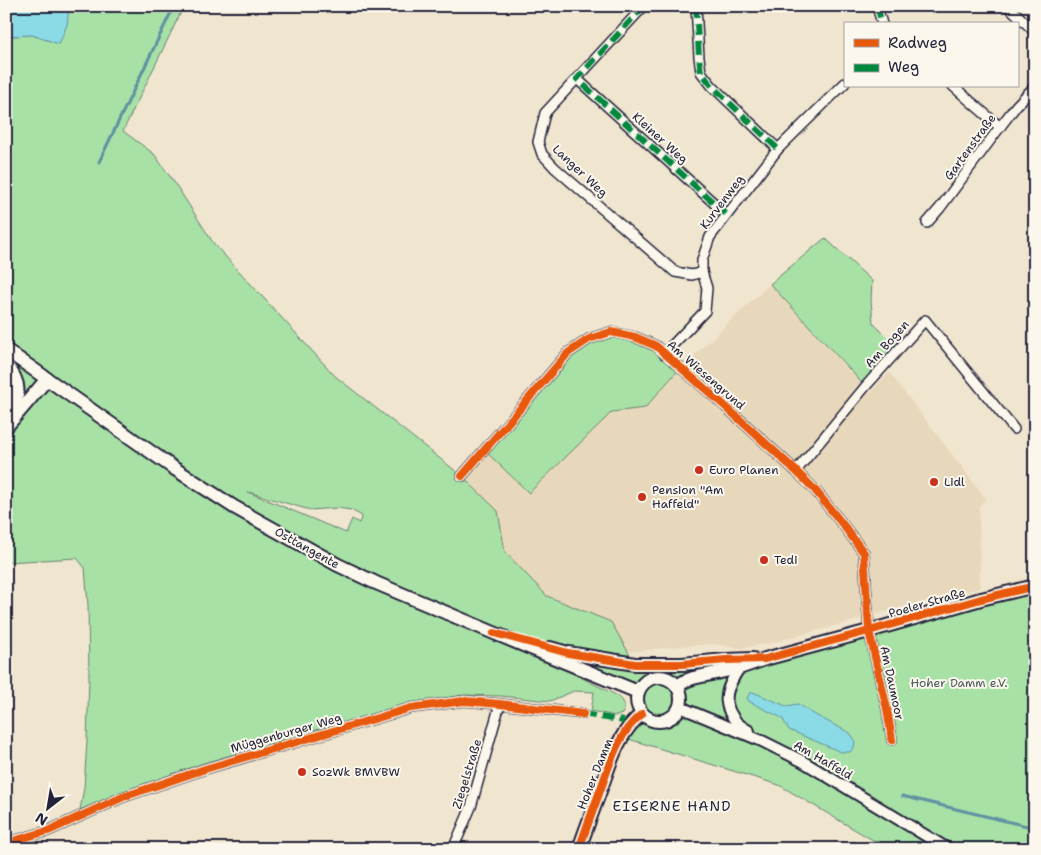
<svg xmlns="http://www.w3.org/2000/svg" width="1041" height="855" font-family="'Shantell Sans',sans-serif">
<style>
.built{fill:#e8d8bb}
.green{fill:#a8e1a6;stroke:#658270;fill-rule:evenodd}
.water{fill:#8adbe5;stroke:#6091a1}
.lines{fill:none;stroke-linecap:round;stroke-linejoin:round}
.stream{stroke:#6091a1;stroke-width:3}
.minor-casing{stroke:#22223b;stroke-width:12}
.tertiary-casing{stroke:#22223b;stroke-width:14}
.secondary-casing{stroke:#22223b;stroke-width:16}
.minor{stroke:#fbf7ec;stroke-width:9}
.tertiary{stroke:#fbf7ec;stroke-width:10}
.secondary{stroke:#fbf7ec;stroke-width:12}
.quiet{stroke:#00873e;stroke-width:6;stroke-dasharray:12 6;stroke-linecap:butt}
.cycleway-casing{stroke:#fbf7ec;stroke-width:11}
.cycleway{stroke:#e8590c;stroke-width:8}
.poi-dot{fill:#c8321e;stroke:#fbf7ec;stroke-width:2}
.labels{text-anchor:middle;stroke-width:4;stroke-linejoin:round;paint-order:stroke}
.street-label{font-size:12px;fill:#22223b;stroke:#fbf7ec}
.poi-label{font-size:12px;fill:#22223b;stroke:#fbf7ec;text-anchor:start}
.park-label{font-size:12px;fill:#4a5b5b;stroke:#fbf7ec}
.neighbourhood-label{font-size:14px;letter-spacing:1px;fill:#22223b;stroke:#fbf7ec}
</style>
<rect width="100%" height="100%" fill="#f0e5cf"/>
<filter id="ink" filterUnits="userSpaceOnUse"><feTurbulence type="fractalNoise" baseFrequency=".02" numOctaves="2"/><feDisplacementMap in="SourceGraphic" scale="10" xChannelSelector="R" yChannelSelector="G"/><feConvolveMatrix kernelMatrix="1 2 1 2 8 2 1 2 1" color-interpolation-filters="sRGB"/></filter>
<g filter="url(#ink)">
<path class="built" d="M 770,284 L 870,393 L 889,372 L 986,499 L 979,506 L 980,588 L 907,606 L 842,624 L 771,643 L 741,648 L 713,644 L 683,646 L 628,652 L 611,622 L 547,596 L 505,552 L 498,511 L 462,476 L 484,450 L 529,493 L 612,411 L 645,408 L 686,363 Z"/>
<g class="green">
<path d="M 68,6 L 184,6 L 123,131 L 154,154 L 176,185 L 214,244 L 335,376 L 462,476 L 498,511 L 505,552 L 547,596 L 611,622 L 635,664 L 765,659 L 1035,586 L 1035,849 L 888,849 L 779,785 L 622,737 L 637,713 C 633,705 633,700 635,691 L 554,664 L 618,696 C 625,702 626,706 622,714 L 616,716 L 591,711 L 594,692 L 574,691 L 550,701 L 501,696 L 464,695 L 409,704 L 204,763 L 122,792 L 80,810 L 84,788 L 87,741 L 89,678 L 88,605 L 85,568 L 77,558 L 6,562 L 6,33 L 12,36 L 32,35 L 59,44 L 69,7 ZM 248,492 L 310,510 L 337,508 L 351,510 L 362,516 L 359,523 L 352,519 L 346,533 Z"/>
<path d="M 825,238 L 872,281 L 871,300 L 873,323 L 899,349 L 865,387 L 853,373 L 770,284 Z"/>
<path d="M 611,332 L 635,337 L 680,368 L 645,408 L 612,412 L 529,493 L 484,450 L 568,353 Z"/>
</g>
<g class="water">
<path d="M 6,6 L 69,7 L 67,25 L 59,44 L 32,35 L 12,36 L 6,33 Z"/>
<path d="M 753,692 L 786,706 L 798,704 L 817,716 L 850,733 L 855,740 L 854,747 L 850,752 L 841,752 L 789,730 L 782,718 L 750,702 L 747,698 L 750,693 Z"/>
</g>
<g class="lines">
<g class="stream">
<path d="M 99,162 L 174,6"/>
<path d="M 902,796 L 1035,828"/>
</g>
<g class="minor-casing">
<g id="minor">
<path d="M 644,6 L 545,113 L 538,142 L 542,154 L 555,168 L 675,272 L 692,275 L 702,272"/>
<path d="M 696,6 L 699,57 L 701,72 L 712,86 L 778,149"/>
<path d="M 877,6 L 882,24"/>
<path d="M 1008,6 L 1035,32"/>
<path d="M 577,79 L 726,214"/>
<path d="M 953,86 L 1000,127"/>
<path d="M 927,223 L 940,208 L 1000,127 L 1016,106 L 1035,86"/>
<path d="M 664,354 L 705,311 L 707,288 L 702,272 L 702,260 L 710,237 L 778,149 L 845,83"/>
<path d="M 796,471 L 865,387 L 925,320 L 1014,429"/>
<path d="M 462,476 L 568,353 L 589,339 L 611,332 L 635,337 L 656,346 L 726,407 L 796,471 L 815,490 L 844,526 L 864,553 L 869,631 L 887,709 L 892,740"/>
<path d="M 6,843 L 48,831 L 123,797 L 205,769 L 411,708 L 464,701 L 500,704 L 583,714"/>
<path d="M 453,849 L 471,807 L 500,704"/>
<path d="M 853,849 L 853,847"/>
</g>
</g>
<g class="tertiary-casing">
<g id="tertiary">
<path d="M 739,668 C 728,686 720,700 734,719 C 737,724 744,728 749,731"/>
<path d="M 680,707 L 762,741 L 802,761 L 948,849"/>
</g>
</g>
<g class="secondary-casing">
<g id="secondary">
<path d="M 6,350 L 175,469 L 234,507 L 338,565 L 376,583 L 494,633 L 638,692"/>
<path d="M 6,365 C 23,384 18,396 11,418"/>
<path d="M 6,427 L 47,379"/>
<path d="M 550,648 L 568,653 L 635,664 L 682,664 L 726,660 L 753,659"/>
<circle cx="659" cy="699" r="22"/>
<path d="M 677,686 L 685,681 L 693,678 L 739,668 L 765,659 L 869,631 L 981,599 L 1035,586"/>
<path d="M 579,849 C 586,829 593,810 600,791 C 610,764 618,732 642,714"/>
</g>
</g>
<use href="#minor" class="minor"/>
<use href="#tertiary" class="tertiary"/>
<use href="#secondary" class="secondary"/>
<g class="quiet">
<path d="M 644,6 L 577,79 L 726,214"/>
<path d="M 696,6 L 699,57 L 701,72 L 712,86 L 778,149"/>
<path d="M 877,6 L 882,24"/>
<path d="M 583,714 L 624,721"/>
</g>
<g class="cycleway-casing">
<g id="cycleway">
<path d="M 462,476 L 568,353 L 589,339 L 611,332 L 635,337 L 656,346 L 726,407 L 796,471 L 815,490 L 844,526 L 864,553 L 869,631 L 887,709 L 892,740"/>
<path d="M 494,633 L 568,653 L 635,664 L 682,664 L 726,660 L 765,659 L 869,631 L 981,599 L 1035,586"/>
<path d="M 6,843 L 48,831 L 123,797 L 205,769 L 411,708 L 464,701 L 500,704 L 583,714"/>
<path d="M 579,849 C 586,829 593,810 600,791 C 610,764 618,732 642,714"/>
</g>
</g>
<use href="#cycleway" class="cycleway"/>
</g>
</g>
<g class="poi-dot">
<circle cx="699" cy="470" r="5"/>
<circle cx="934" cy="482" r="5"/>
<circle cx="642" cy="497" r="5"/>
<circle cx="764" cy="560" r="5"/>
<circle cx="302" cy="772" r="5"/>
</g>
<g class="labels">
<g class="street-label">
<text transform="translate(660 138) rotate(42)" y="4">Kleiner Weg</text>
<text transform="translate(970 147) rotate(-54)" y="4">Gartenstraße</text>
<text transform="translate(580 171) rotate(43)" y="4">Langer Weg</text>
<text transform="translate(722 202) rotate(-53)" y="4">Kurvenweg</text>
<text transform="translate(887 344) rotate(-48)" y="4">Am Bogen</text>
<text transform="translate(706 375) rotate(41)" y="4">Am Wiesengrund</text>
<text transform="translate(307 548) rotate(29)" y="4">Osttangente</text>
<text transform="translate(927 603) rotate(-16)" y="4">Poeler Straße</text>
<text transform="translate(892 683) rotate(78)" y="4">Am Daumoor</text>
<text transform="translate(286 733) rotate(-16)" y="4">Müggenburger Weg</text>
<text transform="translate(823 760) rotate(30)" y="4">Am Haffeld</text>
<text transform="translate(467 774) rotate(-73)" y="4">Ziegelstraße</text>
<text transform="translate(595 774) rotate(-68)" y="4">Hoher Damm</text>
</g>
<g class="poi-label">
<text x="709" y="474">Euro Planen</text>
<text x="944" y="486">Lidl</text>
<text x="652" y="494">Pension "Am<tspan x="652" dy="14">Haffeld"</tspan></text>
<text x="774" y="564">Tedi</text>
<text x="312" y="776">SozWk BMVBW</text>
</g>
<g class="park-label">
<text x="959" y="687">Hoher Damm e.V.</text>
</g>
<g class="neighbourhood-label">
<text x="672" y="811">EISERNE HAND</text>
</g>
</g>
<rect width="1041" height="855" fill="none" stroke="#fbf7ec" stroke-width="25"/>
<rect x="12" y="12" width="1016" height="830" fill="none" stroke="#22223b" stroke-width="2" filter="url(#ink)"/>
<rect x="844" y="22" width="175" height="65" fill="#fbf7ec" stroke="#a4a2a5"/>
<rect x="854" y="39" width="25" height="8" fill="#e8590c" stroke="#a4a2a5"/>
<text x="888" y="48" font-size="15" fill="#22223b">Radweg</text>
<rect x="854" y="64" width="25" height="8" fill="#00873e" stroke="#a4a2a5"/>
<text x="888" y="72" font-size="15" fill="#22223b">Weg</text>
<g transform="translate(48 808) rotate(211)" stroke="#fbf7ec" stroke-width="4" paint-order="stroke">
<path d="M0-4L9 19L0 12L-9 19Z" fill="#22223b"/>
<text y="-8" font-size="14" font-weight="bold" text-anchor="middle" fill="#22223b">N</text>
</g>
</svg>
